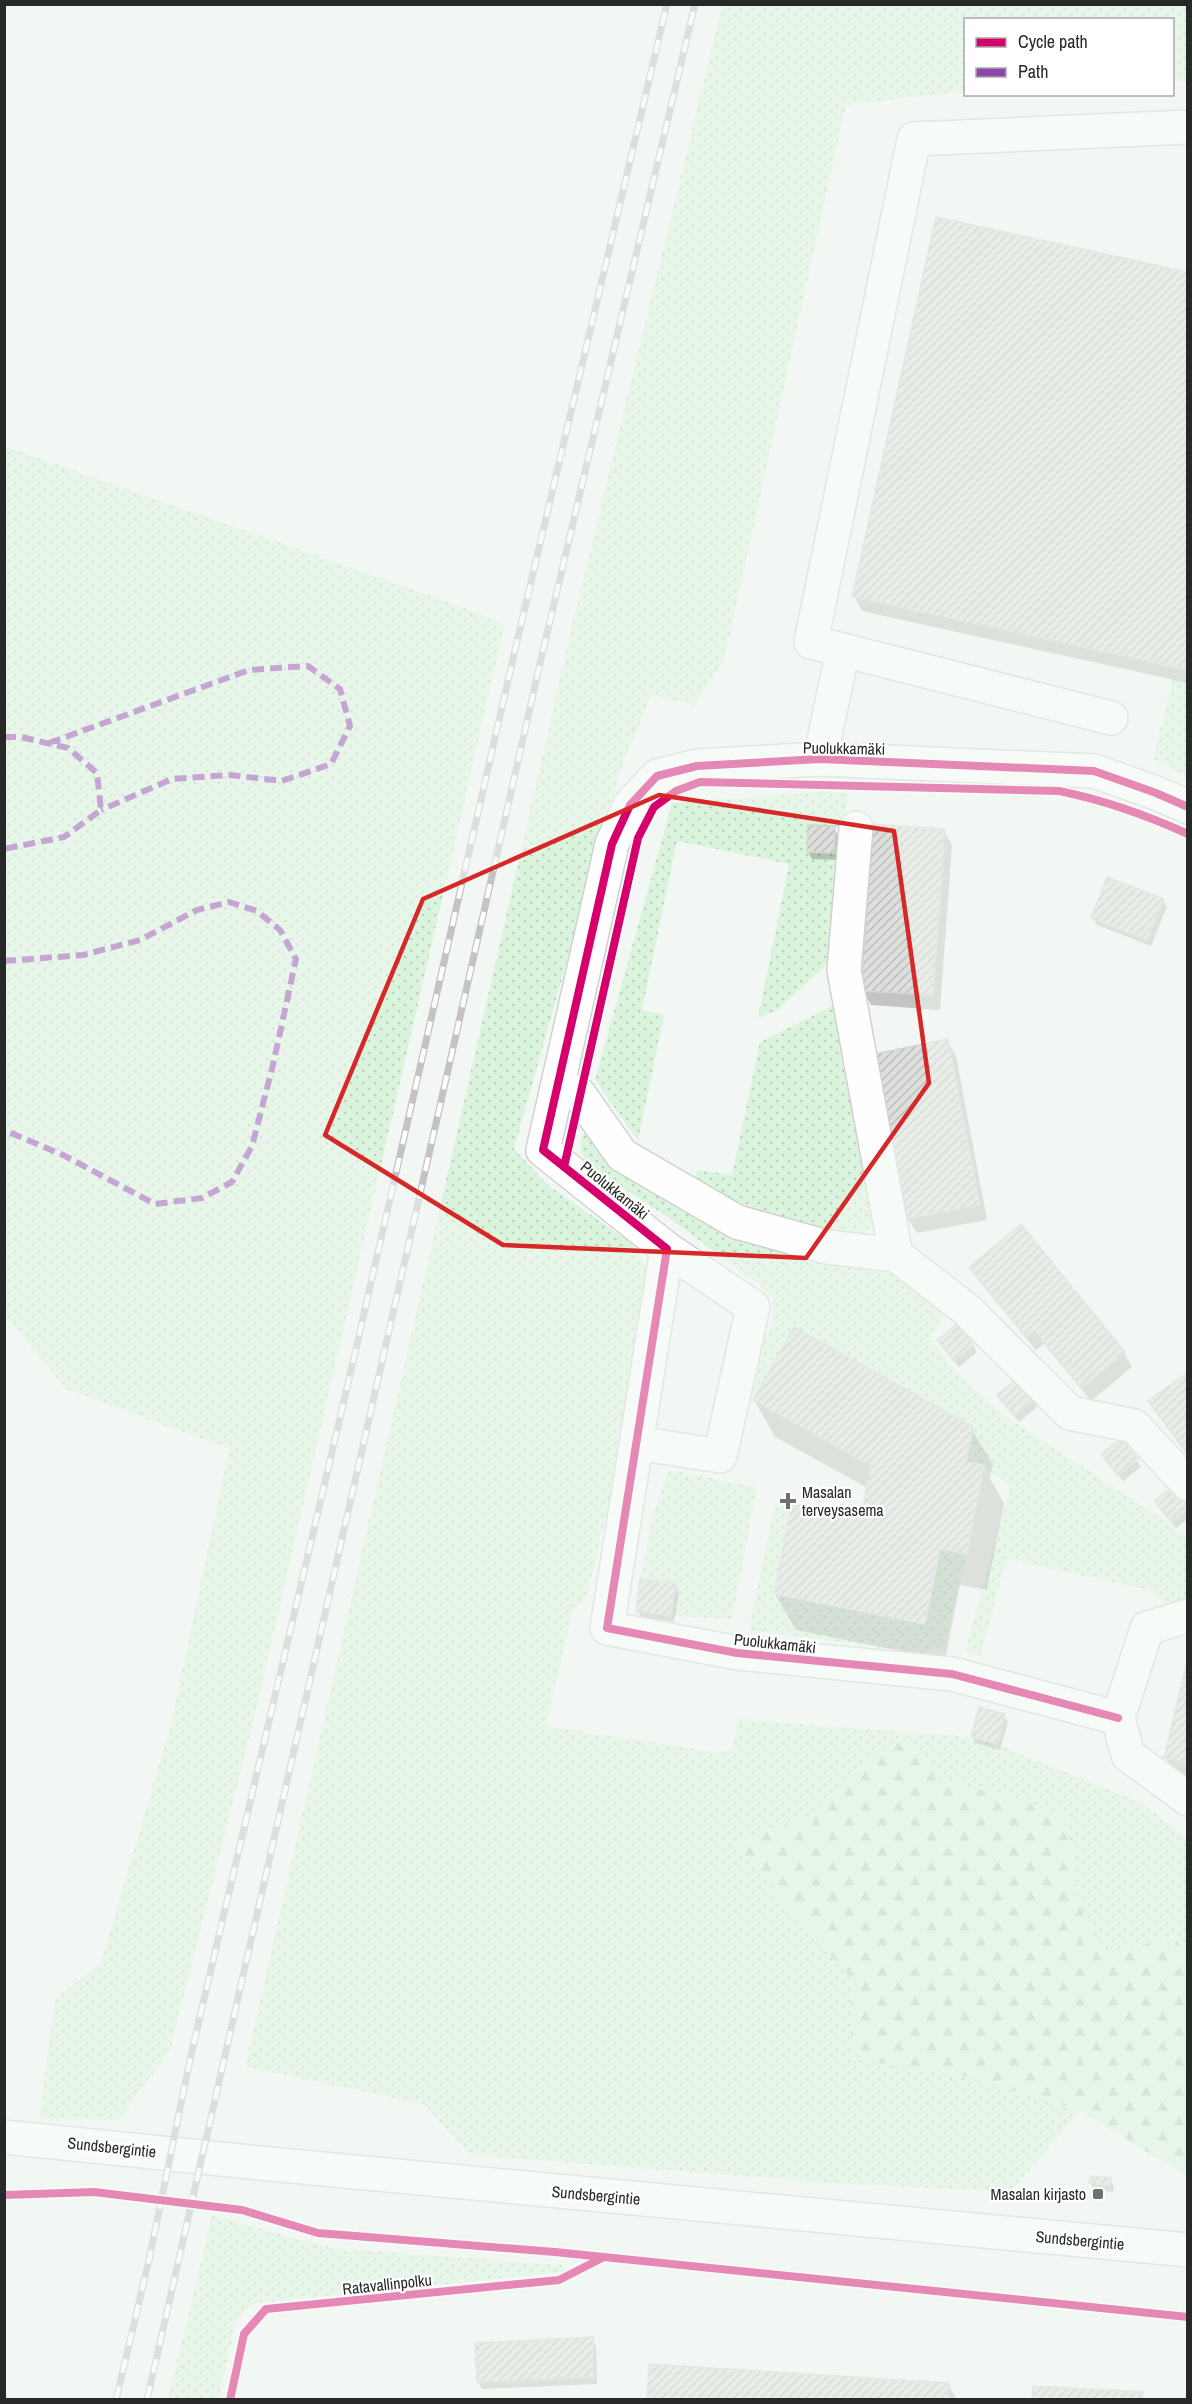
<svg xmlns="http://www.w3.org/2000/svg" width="1192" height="2404" viewBox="0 0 1192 2404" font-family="'Archivo Narrow',sans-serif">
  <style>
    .grass { fill: url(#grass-dots) }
    .forest { fill: url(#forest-firs) }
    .shadow { fill: #0003 }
    .building { fill: url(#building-hatch); stroke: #d3d6d3; stroke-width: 1.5 }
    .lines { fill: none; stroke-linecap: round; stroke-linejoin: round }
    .minor-casing { stroke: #cfd2cf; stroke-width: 36 }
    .major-casing { stroke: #cfd2cf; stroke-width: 36 }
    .minor { stroke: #fdfefd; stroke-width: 33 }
    .major { stroke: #fdfefd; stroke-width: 33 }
    .rail-casing { stroke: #c2c3c2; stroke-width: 7 }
    .rail { stroke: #fff; stroke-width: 4.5; stroke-dasharray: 14; stroke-linecap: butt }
    .quiet { stroke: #8e44ad; stroke-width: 6; stroke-dasharray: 12 6; stroke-linecap: butt }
    .cycleway-casing { stroke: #fff; stroke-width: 11 }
    .cycleway { stroke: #d6006c; stroke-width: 8 }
    .marked { fill: none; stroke: #d62828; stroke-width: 4.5; stroke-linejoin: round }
    .poi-dot { fill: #6e716e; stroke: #fff; stroke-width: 2 }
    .labels { text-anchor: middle; stroke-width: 4.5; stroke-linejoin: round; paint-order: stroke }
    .street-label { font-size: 16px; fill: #262926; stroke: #fff }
    .poi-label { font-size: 16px; fill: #262926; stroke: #fff; text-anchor: start }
  </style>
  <defs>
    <pattern id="grass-dots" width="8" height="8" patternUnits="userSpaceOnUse" patternTransform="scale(1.5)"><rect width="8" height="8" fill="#dbf4de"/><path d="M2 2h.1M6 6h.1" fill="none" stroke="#bcd1be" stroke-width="1.8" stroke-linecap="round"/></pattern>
    <pattern id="forest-firs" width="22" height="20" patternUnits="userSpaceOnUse" patternTransform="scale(1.5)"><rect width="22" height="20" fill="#dbf4de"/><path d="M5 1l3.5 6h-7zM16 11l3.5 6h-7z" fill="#bcd1be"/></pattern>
    <pattern id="building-hatch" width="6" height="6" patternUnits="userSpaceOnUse" patternTransform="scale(1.5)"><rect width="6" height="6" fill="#dcdfdc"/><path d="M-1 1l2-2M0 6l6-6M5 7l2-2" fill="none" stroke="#bdbfbd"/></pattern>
  </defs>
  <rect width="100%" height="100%" fill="#f3f7f3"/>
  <!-- grass -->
  <path class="grass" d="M722,5H1187V81H1173L1172,20H966L965,91L846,105L724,661L694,705L651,696L621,769L514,1149L549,1186L630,1242L647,1267L645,1304L618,1465L586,1600L573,1609L546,1726L714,1752L733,1750L738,1719L904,1732L952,1734L997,1744L1140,1802L1187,1838V1955L1175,1938L1102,1953L1078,1902L1067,1815L998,1794L938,1779L904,1733L817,1812L734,1844L852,1980L850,2058L973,2078L1081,2111L1010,2192L843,2184L470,2155L423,2104L245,2067L571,630Z
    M5,446L452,603L505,624L256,1711L170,2050L119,2120L39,2119L55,1999L101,1962L171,1724L229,1449L66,1389L5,1316Z
    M1173,677L1187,681V778L1153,759Z
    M824,791L848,793L845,827L808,825L807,852L834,853L841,858L831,961L776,1011L758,1018L789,864L677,841L642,1010L664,1015L638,1141L595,1080L672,803Z
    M834,1005L875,1203L872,1226L859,1237C808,1235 745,1208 700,1185L695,1176L698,1170L732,1175L760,1042Z
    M585,1131L852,1262L889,1273L919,1288L947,1311L930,1338L956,1371L1001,1413L1187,1535V1606L1170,1608L1149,1590L1007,1559L980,1657L965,1651L1010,1487L984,1465L966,1462L794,1327L753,1400V1378L762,1341L772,1324L773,1299L757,1283L665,1215L587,1165C580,1152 578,1144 585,1131Z
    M668,1470L757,1487L732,1619L671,1616L676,1584L640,1579L654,1512Z
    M775,1502L792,1503L774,1594L924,1624L940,1549L967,1554L944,1646L922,1653L749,1630Z
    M212,2215L332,2248L564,2265L565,2272L257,2303L246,2310L236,2323L218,2399H168Z"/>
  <!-- forest -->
  <path class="forest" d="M904,1732L938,1779L998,1794L1067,1815L1078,1902L1102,1953L1175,1938L1187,1955V2177L1081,2111L973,2078L850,2058L852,1980L734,1844L817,1812Z"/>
  <!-- shadow -->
  <path class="shadow" d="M1188,274V683L862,611L854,596Z
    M834,828L838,835L837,860L812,859L808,852Z
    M944,831L952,845L940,1010L871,1005L863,990Z
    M1163,900L1167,907L1151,946L1097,925L1093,918Z
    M947,1041L956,1056L987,1220L917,1233L908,1219Z
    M971,1267L1124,1353L1132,1367L1091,1401L1044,1344L1036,1350L980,1282Z
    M973,1345L977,1352L959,1367L943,1348Z
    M1188,1374V1456L1150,1402Z
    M754,1400L971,1428L993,1465L990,1478L1004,1503L987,1590L960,1585L945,1660L796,1630L775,1594L862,1519L868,1488L775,1437Z
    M1033,1400L1037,1407L1019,1422L1003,1402Z
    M1121,1440L1141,1467L1123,1481L1103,1455Z
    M1156,1502L1188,1503V1519L1176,1528Z
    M675,1586L679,1593L674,1622L641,1617L637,1610Z
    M1188,1664V1775L1174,1772L1166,1757Z
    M1004,1715L1008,1722L1000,1750L976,1743L972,1736Z
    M1110,2180L1114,2187L1113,2192L1094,2190L1090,2183Z
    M592,2339L596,2346L597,2384L482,2389L478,2382L477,2344Z
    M948,2384L957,2400H648Z"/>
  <!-- building -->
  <path class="building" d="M936,217L1188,272V670L852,597Z
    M873,824L945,829L933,995L861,991Z
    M808,825L835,826L834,853L807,852Z
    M1107,877L1164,899L1147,940L1091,918Z
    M948,1039L980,1205L907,1219L875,1054Z
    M1021,1224L1125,1352L1081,1388L1035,1330L1026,1337L969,1267Z
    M957,1324L974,1345L954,1361L937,1340Z
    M794,1327L973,1427L966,1462L984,1465L967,1554L940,1549L925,1624L774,1594L792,1503L861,1517L871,1466L753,1400Z
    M1188,1372V1455L1148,1401Z
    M1017,1378L1034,1399L1014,1416L997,1395Z
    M1121,1438L1138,1459L1118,1475L1101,1454Z
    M1175,1485L1188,1501V1510L1171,1522L1154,1501Z
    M640,1579L676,1584L671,1616L636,1611Z
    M1188,1657V1763L1164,1758Z
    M979,1707L1005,1714L997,1744L971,1737Z
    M1090,2176L1111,2178L1110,2185L1089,2183Z
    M593,2337L594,2377L477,2382L475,2343Z
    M649,2364L949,2383L948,2400H647Z
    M1033,2386L1143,2392L1142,2400H1032Z"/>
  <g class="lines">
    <!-- minor casing -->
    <g class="minor-casing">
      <path id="minor" d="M1111,718L811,642L914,139L1188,127
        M820,759L843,650
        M856,828L844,970L896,1255L966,1309L1070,1413L1134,1426L1188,1484
        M558,1085L579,1094L622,1155L737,1222L827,1247L896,1255
        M667,1249L607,1628L737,1653L952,1674L1118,1718
        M637,1443L720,1456L753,1307L667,1249L543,1150L612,844L630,805L657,776L697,766L820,759L1094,771L1156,793L1188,807
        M1118,1718L1147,1628L1188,1616
        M1118,1718L1128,1755L1188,1799"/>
    </g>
    <!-- major casing -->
    <g class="major-casing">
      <path id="major" d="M4,2137L259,2163L1188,2250"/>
    </g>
    <!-- minor -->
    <use href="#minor" class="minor"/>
    <!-- major -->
    <use href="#major" class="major"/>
    <!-- rail casing -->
    <g class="rail-casing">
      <path id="rail" d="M116,2400L149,2260L191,2055L350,1375L515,650L667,4
        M147,2400L542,655L695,4"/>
    </g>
    <!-- rail -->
    <use href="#rail" class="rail"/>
    <!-- quiet -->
    <path class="quiet" d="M4,737H21L68,748L97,773L101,810L64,837L4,849
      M49,743L249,670L308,666L340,689L350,726L331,764L282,781L230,775L172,779L101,810
      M4,961L83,955L140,940L197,910L229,902L257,911L280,930L296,959L273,1065L252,1146L232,1182L202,1198L155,1204L63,1155L4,1130"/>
    <!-- cycleway casing -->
    <g class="cycleway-casing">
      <path id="cycleway" d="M564,1167L638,838L654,807L676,791L700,782L1059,791C1104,800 1146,815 1188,834
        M1118,1718L952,1674L737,1653L607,1628L667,1249L543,1150L612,844L630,805L657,776L697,766L820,759L1094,771L1156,793L1188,807
        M4,2195L94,2192L242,2210L318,2233L555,2252L1188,2317
        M230,2400L244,2334L266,2309L559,2280L604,2257"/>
    </g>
    <!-- cycleway -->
    <use href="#cycleway" class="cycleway"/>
  </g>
  <!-- marked area -->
  <path d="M0 0H1192V2404H0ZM659,795L894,831L929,1083L806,1258L503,1245L325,1135L423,899Z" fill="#f3f7f3" fill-opacity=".55" fill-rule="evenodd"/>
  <path class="marked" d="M659,795L894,831L929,1083L806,1258L503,1245L325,1135L423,899Z"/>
  <!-- markers -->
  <g class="poi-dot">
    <path d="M785 1492h6v6h6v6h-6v6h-6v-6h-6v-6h6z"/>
    <rect x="1092" y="2188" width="12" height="12" rx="3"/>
  </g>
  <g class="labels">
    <!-- street labels -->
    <g class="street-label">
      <text transform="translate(844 748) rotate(1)" y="6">Puolukkamäki</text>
      <text transform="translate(615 1190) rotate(39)" y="6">Puolukkamäki</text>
      <text transform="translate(775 1643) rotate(6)" y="6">Puolukkamäki</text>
      <text transform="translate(112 2147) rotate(6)" y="6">Sundsbergintie</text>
      <text transform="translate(596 2195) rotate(5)" y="6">Sundsbergintie</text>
      <text transform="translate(1080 2240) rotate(5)" y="6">Sundsbergintie</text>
      <text transform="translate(387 2284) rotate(-6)" y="6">Ratavallinpolku</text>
    </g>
    <!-- poi labels -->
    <g class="poi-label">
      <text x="802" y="1498">Masalan<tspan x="802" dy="18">terveysasema</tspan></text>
      <text x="1086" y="2200" text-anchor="end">Masalan kirjasto</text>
    </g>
  </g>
  <!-- border -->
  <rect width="1192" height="2404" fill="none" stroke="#262926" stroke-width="12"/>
  <!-- legend -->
  <rect x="964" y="18" width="210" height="78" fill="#ffffff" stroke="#a8a9a8" stroke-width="1.5"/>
  <rect x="976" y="38" width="30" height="9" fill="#d6006c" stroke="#a8a9a8" stroke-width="1.5"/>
  <text x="1018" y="48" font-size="18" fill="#262926">Cycle path</text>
  <rect x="976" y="68" width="30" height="9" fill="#8e44ad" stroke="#a8a9a8" stroke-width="1.5"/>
  <text x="1018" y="78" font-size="18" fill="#262926">Path</text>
</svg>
